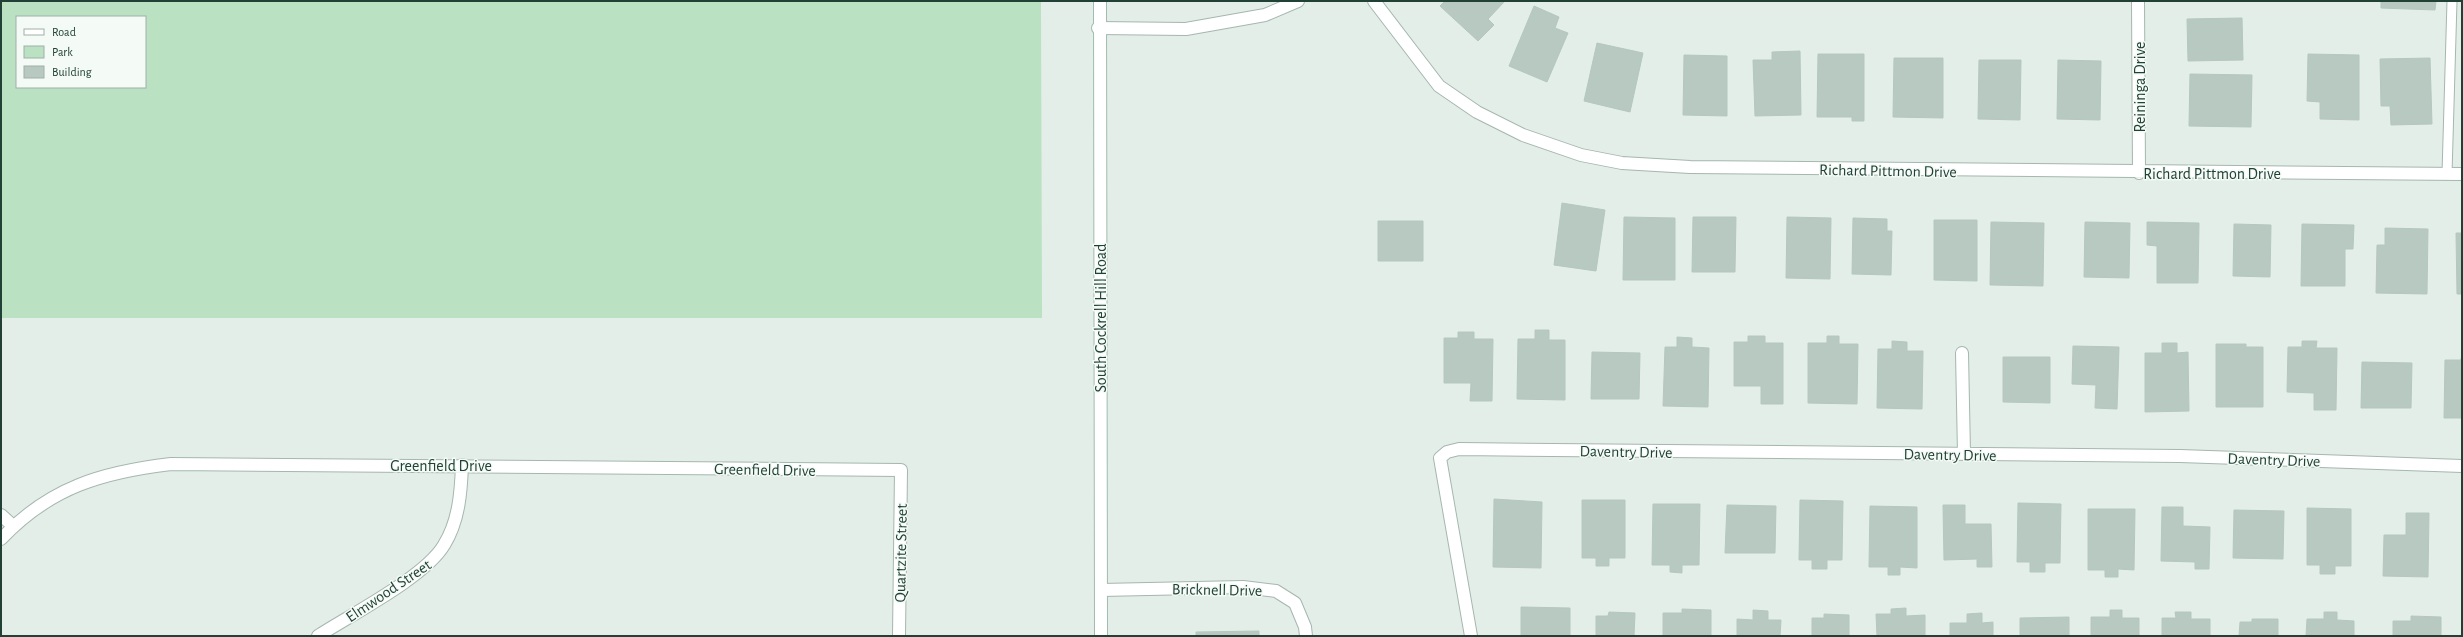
<svg xmlns="http://www.w3.org/2000/svg" width="2463" height="637" viewBox="0 0 2463 637" font-family="'Alegreya Sans',sans-serif">
  <style>
    .green { fill: #bae1c2; fill-rule: evenodd }
    .building { fill: #b8c9c1; stroke: #b4c8bf }
    .lines { fill: none; stroke-linecap: round; stroke-linejoin: round }
    .service-casing { stroke: #a5b7af; stroke-width: 11 }
    .minor-casing { stroke: #a5b7af; stroke-width: 14 }
    .secondary-casing { stroke: #a0bbaf; stroke-width: 14 }
    .service { stroke: #fff; stroke-width: 9 }
    .minor { stroke: #fff; stroke-width: 12 }
    .secondary { stroke: #fff; stroke-width: 12 }
    .labels { text-anchor: middle; stroke-width: 3; stroke-linejoin: round; paint-order: stroke }
    .street-label { font-size: 16px; fill: #214136; stroke: #f4faf6 }
  </style>
  <rect width="100%" height="100%" fill="#e3eee8"/>
  <!-- green -->
  <path class="green" d="M1,1H1041L1042,318H1ZM17,17H145V87H17Z"/>
  <!-- building -->
  <path class="building" d="M1445,1H1505L1488,19L1494,25L1478,41L1440,6Z
    M2381,1H2436L2435,10L2381,8Z
    M1534,6L1559,17L1555,28L1568,33L1547,82L1509,66Z
    M2242,18L2243,60L2188,61L2187,19Z
    M1597,43L1643,53L1630,112L1584,101Z
    M1800,51L1801,115L1755,116L1753,60H1772V52Z
    M1818,54H1864V121H1852V117H1817Z
    M2308,54L2359,55V120L2320,119V102L2307,101Z
    M1684,55L1727,56V116L1683,115Z
    M1894,58H1943V118L1893,117Z
    M2430,58L2432,124L2391,125L2390,106H2381L2380,59Z
    M1979,60H2021L2020,120L1978,119Z
    M2058,60L2101,61L2100,120L2057,119Z
    M2190,74L2252,75L2251,127L2189,126Z
    M1562,203L1605,210L1596,271L1554,265Z
    M1624,217L1675,218V280H1623Z
    M1693,217H1736L1735,272H1692Z
    M1787,217L1831,218L1830,279L1786,278Z
    M1853,218L1887,219V231H1892L1891,275L1852,274Z
    M1934,220H1977V281L1934,280Z
    M1378,221H1423V261H1378Z
    M1991,222L2044,223L2043,286L1990,285Z
    M2085,222L2130,223L2129,278L2084,277Z
    M2147,222L2199,223L2198,283H2157V246L2147,245Z
    M2234,224L2271,225L2270,277L2233,276Z
    M2302,224L2354,225L2353,249H2345V286H2301Z
    M2385,228L2428,229L2427,294L2376,293L2377,245H2385Z
    M2456,233H2462V294H2457Z
    M1535,330H1549V340H1565V400L1517,399L1518,339H1535Z
    M1458,332H1474V339H1493L1492,401H1470L1471,383H1444V338H1458Z
    M1748,336H1765V343H1783V404H1761V386H1734V342H1748Z
    M1827,336H1839V344H1858L1857,404L1808,403V343H1827Z
    M1677,337L1692,338V347L1709,348L1708,407L1663,406L1665,347H1677Z
    M1892,341L1907,342V351H1923L1922,409L1877,408L1878,349H1892Z
    M2302,341H2317L2316,348H2337L2336,410H2314V393L2287,392L2288,347H2302Z
    M2162,343H2177V353L2188,352L2189,411L2145,412V353H2162Z
    M2216,344H2246V347H2263V407H2216Z
    M2073,346L2119,347L2117,409L2095,408L2096,385L2072,384Z
    M1592,352L1640,353L1639,399H1591Z
    M2462,353V418H2444L2445,360H2461Z
    M2003,357H2050V403L2003,402Z
    M2362,362L2412,363L2411,408H2361Z
    M1494,499L1542,502L1541,568L1493,567Z
    M1582,500H1625V558H1609V566H1596V558H1582Z
    M1800,500L1843,501L1842,560H1827V569H1812V560H1799Z
    M2018,503L2061,504L2060,563H2045V572H2030V562H2017Z
    M1653,504H1700L1699,565H1682V573L1670,572V565H1652Z
    M1727,505L1776,506L1775,553H1725Z
    M1943,505H1965V524H1991L1992,567H1977V559L1944,560Z
    M1870,506L1917,507V568L1900,567V575H1888V567H1869Z
    M2162,507H2183V526L2210,527L2209,569H2195V562L2161,561Z
    M2307,508L2351,509V566H2335V574H2320V565H2307Z
    M2088,509H2135L2134,570L2118,569V577H2105V570H2088Z
    M2234,510L2284,511L2283,559L2233,558Z
    M2406,513H2429L2428,577L2383,576L2384,535H2406Z
    M1521,607L1570,608V636H1521Z
    M1906,608V616L1925,615V636H1877L1876,614H1891V609Z
    M1682,609L1711,610V636H1663V613H1682Z
    M1753,610L1768,611V620H1781L1780,636H1737V619L1753,620Z
    M2110,610H2122V618H2139V636H2091V617H2110Z
    M1609,612L1635,613L1634,636H1596V616H1608Z
    M2175,612H2191V619H2210V636H2162V618H2176Z
    M2324,612H2337V620L2354,621V636H2306L2307,619H2324Z
    M1982,613V623L1993,622V636H1950V623H1967V614Z
    M1824,614L1849,615V636H1812V618H1824Z
    M2411,616L2441,617V636H2393V621H2411Z
    M2069,617V636H2020V618Z
    M2252,619H2278V636H2239L2240,622H2252Z
    M1259,631V636H1196V632Z"/>
  <g class="lines">
    <!-- service casing -->
    <g class="service-casing">
      <path id="service" d="M2447,174L2452,1"/>
    </g>
    <!-- minor casing -->
    <g class="minor-casing">
      <path id="minor" d="M1374,1L1439,86L1477,112L1523,135L1581,155L1622,163L1690,167L2462,174
        M2138,1L2139,173
        M1098,28L1186,29L1265,15L1298,1
        M1962,353L1964,454
        M1,515L13,526
        M1,539C50,487 103,472 171,464L901,470L899,636
        M1101,590L1243,587L1276,591L1295,603L1305,627L1306,636
        M318,636C352,614 425,577 444,545C459,521 461,492 462,465
        M1471,636L1440,458L1447,452L1459,449L2180,456L2462,466"/>
    </g>
    <!-- secondary casing -->
    <g class="secondary-casing">
      <path id="secondary" d="M1100,1L1101,636"/>
    </g>
    <!-- service -->
    <use href="#service" class="service"/>
    <!-- minor -->
    <use href="#minor" class="minor"/>
    <!-- secondary -->
    <use href="#secondary" class="secondary"/>
  </g>
  <g class="labels">
    <!-- street labels -->
    <g class="street-label">
      <text transform="translate(2139 87) rotate(-90)" y="6">Reininga Drive</text>
      <text transform="translate(1888 170) rotate(1)" y="6">Richard Pittmon Drive</text>
      <text x="2212" y="179">Richard Pittmon Drive</text>
      <text transform="translate(1100 318) rotate(-90)" y="6">South Cockrell Hill Road</text>
      <text transform="translate(1626 451) rotate(1)" y="6">Daventry Drive</text>
      <text transform="translate(1950 454) rotate(1)" y="6">Daventry Drive</text>
      <text transform="translate(2274 459) rotate(2)" y="6">Daventry Drive</text>
      <text x="441" y="471">Greenfield Drive</text>
      <text transform="translate(765 469) rotate(1)" y="6">Greenfield Drive</text>
      <text transform="translate(900 553) rotate(-89)" y="6">Quartzite Street</text>
      <text transform="translate(1217 589) rotate(1)" y="6">Bricknell Drive</text>
      <text transform="translate(388 590) rotate(-34)" y="6">Elmwood Street</text>
    </g>
  </g>
  <!-- border -->
  <rect width="2463" height="637" fill="none" stroke="#214136" stroke-width="4"/>
  <!-- legend -->
  <rect x="16" y="16" width="130" height="72" fill="#f4faf6" stroke="#a0b0a9"/>
  <rect x="24" y="29" width="20" height="6" fill="#ffffff" stroke="#a0b0a9"/>
  <text x="52" y="36" font-size="12" fill="#214136">Road</text>
  <rect x="24" y="46" width="20" height="12" fill="#bae1c2" stroke="#a0b0a9"/>
  <text x="52" y="56" font-size="12" fill="#214136">Park</text>
  <rect x="24" y="66" width="20" height="12" fill="#b8c9c1" stroke="#a0b0a9"/>
  <text x="52" y="76" font-size="12" fill="#214136">Building</text>
</svg>
